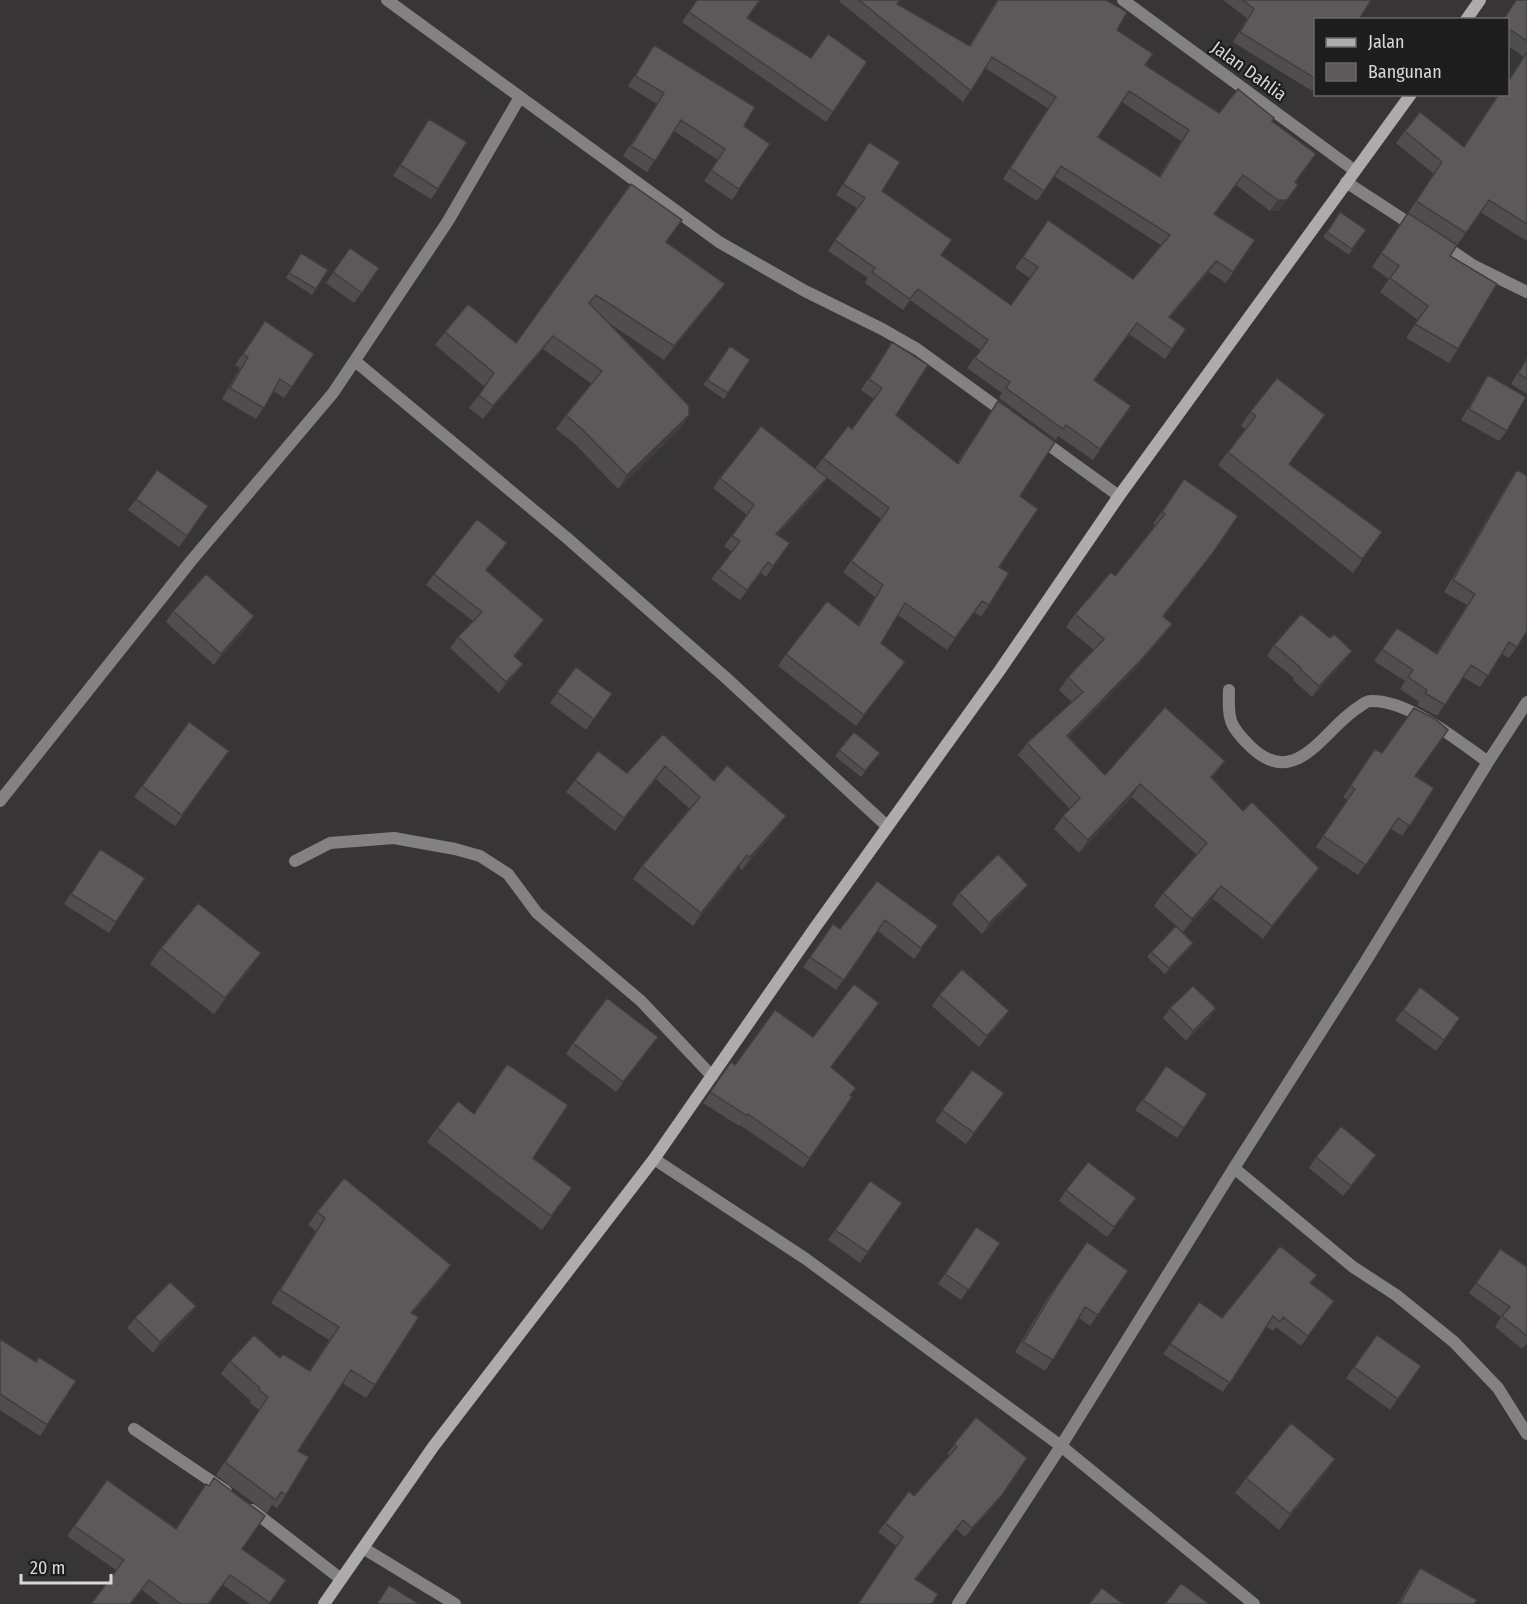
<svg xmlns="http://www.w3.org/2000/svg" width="1527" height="1604" viewBox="0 0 1527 1604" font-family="'Fira Sans Condensed',sans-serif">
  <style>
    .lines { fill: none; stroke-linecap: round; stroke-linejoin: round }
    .minor { stroke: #838182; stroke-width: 12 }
    .secondary { stroke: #aeabac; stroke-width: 12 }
    .wall { fill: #504d4e; fill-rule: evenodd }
    .shaded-wall { fill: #413e40 }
    .building { fill: #5d595b; stroke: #413e40; stroke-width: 1.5; fill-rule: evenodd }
    .labels { text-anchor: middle; stroke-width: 4.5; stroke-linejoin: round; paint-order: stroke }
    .street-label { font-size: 18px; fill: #d9d7d8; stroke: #1e1d1d }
  </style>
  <rect width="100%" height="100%" fill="#383536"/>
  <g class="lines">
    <!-- minor -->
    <path class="minor" d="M387,0L719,242L805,291L882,329L917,349L1008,415
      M1123,0L1354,170
      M1346,182L1415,227
      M1440,243L1474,266L1527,292
      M355,361L567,538L725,677L887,826
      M1039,438L1119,496
      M1229,690C1228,720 1229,726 1251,747C1297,791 1324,728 1359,707C1363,704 1366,701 1371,701C1409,700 1458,741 1488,762
      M0,801L191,561L333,393L448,221L520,97
      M295,861L330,843L394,838L455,849L480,856L508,874L537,913L641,1001L712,1076
      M654,1159L806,1259L1061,1446L1254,1604
      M1234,1168L1353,1267L1396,1295L1454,1342L1498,1388L1527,1434
      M134,1429L226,1491
      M252,1510L341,1579
      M363,1548L455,1604
      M958,1604L1061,1446L1234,1168L1364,964L1488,762L1527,702"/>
    <!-- secondary -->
    <path class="secondary" d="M1466,20L1480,0
      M324,1604L433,1447L654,1159L814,929L1000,670L1119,496L1411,94"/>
  </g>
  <!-- wall -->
  <path class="wall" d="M697,0L747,18L811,58L867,62L826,122L682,22Z
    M840,0H900L897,4L969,46L997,0H1106L1117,30L1145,65L1219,113L1272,121L1295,182L1279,211H1270L1236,185L1215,214L1255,240L1226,283L1209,272L1170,317L1186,329L1165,359L1129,334L1095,380L1131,406L1093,460L1058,436L1056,440L999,398L1002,393L967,368L980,350L910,300L903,310L865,283L868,278L828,251L857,208L836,195L869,142L882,191L941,255L1011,305L1030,278L1015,268L1048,220L1133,279L1161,245L1054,176L1037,201L1003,179L1048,108L985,68L963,102L839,1ZM1122,102L1181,141L1159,176L1098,137Z
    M1223,0H1371L1316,20V86L1312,91L1233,42L1247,18Z
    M1527,0V241L1480,212L1450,256L1458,349L1449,363L1406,338L1418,320L1380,292L1389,279L1372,267L1434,174L1396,143L1405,131L1464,146L1524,57L1508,46V20Z
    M654,45L744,126L770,144L732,200L704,181L718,160L674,131L647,172L623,156L657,104L628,86Z
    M429,119L438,189L431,199L393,176Z
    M1340,212L1366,230L1349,255L1323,237Z
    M666,243L725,284L715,297L664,360L609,323L689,415L680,429L618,489L575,444L556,429L566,415L592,384L543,349L483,419L469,408L485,387L435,345L445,332L516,343Z
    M350,248L379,268L354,303L326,283Z
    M301,253L328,270L312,295L286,278Z
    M265,321L314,354L284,398L274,391L256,419L222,399L240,368L235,365Z
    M892,342L896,415L957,463L998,401L1020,496L999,567L989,605L981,617L974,612L947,650L898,615L881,643L905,662L856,726L778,666L786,654L858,625L875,597L843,572L881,519L825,476L820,489L777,535L790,543L766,577L761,573L740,600L711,579L732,552L724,546L747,515L713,488L720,478L815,469L823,458L852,429L874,399L861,390Z
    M730,346L750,360L724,399L703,385Z
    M1527,357V394L1511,384Z
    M1488,375L1507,431L1499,441L1461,420L1481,386Z
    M1250,412L1325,415L1289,465L1382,532L1353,573L1218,465L1245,429L1241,426Z
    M157,470L208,506L179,547L128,510Z
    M1517,470V647L1509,658L1502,654L1480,687L1463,677L1437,716L1417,705L1419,702L1400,689L1405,681L1374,661L1397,628L1436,653L1467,605L1444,592L1509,482Z
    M1184,479L1203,566L1163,617L1172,624L1163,636L1132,672L1069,737L1105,775L1225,761L1212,778L1243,811L1319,868L1310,880L1263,939L1213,899L1183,932L1154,906L1163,893L1197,855L1132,797L1079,853L1054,829L1063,816L1070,809L1018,755L1027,743L1072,702L1059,690L1068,677L1094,650L1066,627L1075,614L1115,576L1155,526L1153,524Z
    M507,543L486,571L537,630L515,657L523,664L515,675L499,693L450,648L458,637L473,621L426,585L434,574Z
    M173,611L247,627L214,665L166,622Z
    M1274,645L1345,661L1312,697L1293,680L1294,678L1267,656Z
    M576,667L612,694L586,730L550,703Z
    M189,722L229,751L175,826L134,797Z
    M663,734L714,781L786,816L777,829L742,870L739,867L693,926L633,879L642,866L690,809L656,779L615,831L566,792L575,780L627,773Z
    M1375,749L1434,788L1402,836L1390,828L1358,875L1316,847L1347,800L1343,797Z
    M839,750L880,753L861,777L835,756Z
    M93,860L116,922L109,933L64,904Z
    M877,881L938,926L914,959L878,931L836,990L803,967L833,924L840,929Z
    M1028,885L1020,895L982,934L952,904L959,893Z
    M1193,943L1190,948L1165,974L1147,957L1151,952Z
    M161,948L250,969L214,1014L150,964Z
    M939,995L1002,1021L979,1047L932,1006Z
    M1170,1008H1216L1209,1019L1186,1041L1163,1018Z
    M1403,1010L1453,1029L1436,1051L1395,1020Z
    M872,1014L831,1067L851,1096L852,1097L803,1168L740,1125L739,1126L703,1103L731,1062L735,1065L813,1037Z
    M658,1037L616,1092L566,1054L573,1043Z
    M1166,1066L1207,1094L1177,1138L1135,1110Z
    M972,1070L1004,1093L966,1144L935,1121Z
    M437,1128L533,1158L572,1188L542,1230L427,1142Z
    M1316,1157L1369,1166L1343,1196L1309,1168Z
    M870,1181L902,1203L860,1263L828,1240Z
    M1066,1190L1129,1209L1107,1237L1059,1201Z
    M317,1212L451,1265L442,1278L412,1314L375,1385L366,1398L342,1383L298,1451L286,1495L277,1508L272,1505L267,1513L216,1475L259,1410L250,1403L251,1401L221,1374L230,1361L280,1358L309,1371L329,1340L271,1303L316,1231L308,1225Z
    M976,1227L1000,1243L961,1300L938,1284Z
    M1087,1242L1128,1271L1090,1326L1079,1318L1045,1371L1015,1352L1048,1297Z
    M1500,1249L1527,1267V1343L1522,1349L1495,1327L1501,1317L1469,1293Z
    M1317,1275L1311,1283L1334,1301L1301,1346L1276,1327L1273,1331L1266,1326L1223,1392L1163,1354L1199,1302L1222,1318Z
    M196,1306L188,1317L153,1353L127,1328L135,1318Z
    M1377,1335L1421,1366L1390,1410L1346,1378Z
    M0,1339L36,1362L76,1381L40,1436L0,1410Z
    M976,1417L995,1504L965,1537L956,1529L916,1579L858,1604L896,1546L878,1532L885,1523L914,1496L950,1456L947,1454Z
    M1335,1459L1324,1475L1279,1530L1235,1493L1246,1478Z
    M107,1480L176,1528L242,1549L286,1580L269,1604H250L223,1585L209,1604H160L116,1570L67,1536Z
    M1420,1568L1474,1604H1398L1412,1579Z"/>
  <!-- shaded-wall -->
  <path class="shaded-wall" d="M1298,185L1279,211H1270L1278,200Z
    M1216,261L1209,272L1162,327L1169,317Z
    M725,284L715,297L664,360L674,346Z
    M553,336L543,349L483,419L493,406Z
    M689,415L680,429L618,489L627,475Z
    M827,478L820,489L768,544L776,534Z
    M1212,554L1203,566L1154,629L1163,616Z
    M254,616L247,627L214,665L221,654Z
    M544,620L537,630L507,667L514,656Z
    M1172,624L1163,636L1132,672L1059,748L1067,736Z
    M1352,651L1345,661L1312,697L1319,686Z
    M905,662L897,673L856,726L864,715Z
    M523,664L515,675L499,693L506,682Z
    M1225,761L1217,773L1202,790L1211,777Z
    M665,766L656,779L615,831L624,818Z
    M1140,784L1132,797L1079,853L1088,840Z
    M786,816L777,829L742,870L750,857Z
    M747,855L739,867L693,926L701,913Z
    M1319,868L1310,880L1263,939L1272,926Z
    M1028,885L1020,895L982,934L989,923Z
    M1221,886L1213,899L1183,932L1192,919Z
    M1193,943L1190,948L1165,974L1169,968Z
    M261,953L250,969L214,1014L225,998Z
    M1216,1008L1209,1019L1186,1041L1193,1031Z
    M1009,1011L1002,1021L979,1047L987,1036Z
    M1376,1155L1369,1166L1343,1196L1351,1186Z
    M451,1265L442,1278L402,1326L411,1313Z
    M196,1306L188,1317L153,1353L160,1342Z
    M1335,1459L1324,1475L1279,1530L1290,1514Z
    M1002,1495L995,1504L965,1537L972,1528Z
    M963,1520L956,1529L909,1589L915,1579Z"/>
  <!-- building -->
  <path class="building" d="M697,0H760L747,18L811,58L828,34L867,62L833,112L689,12Z
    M859,0H900L897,4L970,46L998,0H1106L1127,12L1117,30L1153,54L1145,65L1219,113L1238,89L1274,118L1272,121L1316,154L1295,182L1298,185L1287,200H1278L1243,175L1214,214L1255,240L1233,272L1216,261L1169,317L1186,329L1172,349L1137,323L1094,380L1131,406L1100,449L1066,425L1063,429L1006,388L1010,382L975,358L988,340L918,289L910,299L872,272L875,268L835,240L865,198L843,184L869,142L900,162L882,191L952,240L941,255L1011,305L1038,267L1023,257L1048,220L1133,279L1170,235L1061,166L1044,191L1010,168L1056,97L992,57L971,91ZM1129,91L1189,130L1160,177L1098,137Z
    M1243,0H1371L1359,20H1316V79L1240,32L1254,9Z
    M1516,0H1527V41L1508,28V20H1503Z
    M654,45L755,107L744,126L770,144L739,189L711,170L725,149L681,120L655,161L631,146L664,93L635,76Z
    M1527,52V224L1489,200L1466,233L1416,201L1442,162L1405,131L1420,112L1464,147L1499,94H1508V82Z
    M429,119L467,142L438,189L400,165Z
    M631,184L682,220L666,242L725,284L674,346L596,295L589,303L689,406V415L627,475L584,431L566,415L602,371L553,336L493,406L479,395L494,373L445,332L468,304L516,343Z
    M1340,212L1366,230L1352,249L1327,232Z
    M1408,213L1457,245L1450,256L1497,284L1458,349L1415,324L1428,306L1390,278L1399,266L1381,253Z
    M350,248L379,268L362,293L333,272Z
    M301,253L328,270L316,289L289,273Z
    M265,321L314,354L292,387L280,379L264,408L230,388L248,357L243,354Z
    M892,342L928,365L896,415L958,464L998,401L1055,442L1020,496L1038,509L999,567L1009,573L989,605L982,601L955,638L905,603L881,643L905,662L864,715L786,654L827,601L859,626L883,585L851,561L889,508L823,458L848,426L852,429L882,388L869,379Z
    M730,346L750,360L728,393L707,380Z
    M1527,359V379L1518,373Z
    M1488,375L1526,397L1507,431L1469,409Z
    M1277,378L1325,415L1289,464L1382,532L1362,559L1228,452L1256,416L1250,412Z
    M761,426L827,478L776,534L790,543L773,566L768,562L747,590L719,569L740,541L732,536L754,505L720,478Z
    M157,470L208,506L187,536L136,499Z
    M1517,470L1527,476V631L1517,647L1509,642L1488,676L1471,665L1445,705L1425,693L1427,690L1408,677L1413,670L1382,649L1397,628L1437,654L1475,594L1453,580Z
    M1184,479L1238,516L1212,554L1163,616L1172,624L1141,660L1067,736L1105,775L1165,707L1225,761L1211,777L1243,811L1252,802L1319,868L1272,926L1221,886L1192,919L1163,893L1207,843L1140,784L1088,840L1063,816L1080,798L1027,743L1083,692L1068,677L1104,639L1075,614L1111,572L1115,576L1165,514L1162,512Z
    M477,519L507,543L486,570L544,620L514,656L523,664L506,682L458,637L482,612L434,574Z
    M206,574L254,616L221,654L173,611Z
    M1301,614L1330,638L1334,634L1352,651L1319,686L1300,669L1301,668L1274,645Z
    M576,667L612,694L594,719L557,692Z
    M1414,708L1435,719L1448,730L1415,776L1434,788L1410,826L1398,818L1366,865L1323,836L1355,789L1350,786L1375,749L1382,753Z
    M189,722L229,751L182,815L142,786Z
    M854,732L880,753L865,771L839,750Z
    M663,734L714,781L727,765L786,816L750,857L747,855L701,913L642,866L700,797L665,766L624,818L575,780L598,751L627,773Z
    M100,849L145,878L116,922L71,894Z
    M998,854L1028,885L989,923L959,893Z
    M877,881L938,926L921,948L885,920L844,980L810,957L833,924L840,929Z
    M198,903L261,953L225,998L161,948Z
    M1176,926L1193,943L1169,968L1151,952Z
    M962,969L1009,1011L987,1036L939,995Z
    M854,984L879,1003L831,1067L856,1088L850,1095L852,1097L810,1158L748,1114L747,1116L710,1092L731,1062L735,1065L775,1010L813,1037Z
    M1193,986L1216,1008L1193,1031L1170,1008Z
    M1420,987L1460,1018L1444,1040L1403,1010Z
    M607,998L658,1037L623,1082L573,1043Z
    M507,1064L568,1105L533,1158L572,1188L551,1216L437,1128L458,1101L474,1114Z
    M1166,1066L1207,1094L1184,1128L1143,1100Z
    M972,1070L1004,1093L974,1133L942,1110Z
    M1341,1126L1376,1155L1351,1186L1316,1157Z
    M1088,1162L1136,1198L1114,1227L1066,1190Z
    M344,1178L451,1265L411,1313L419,1317L375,1385L351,1370L298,1451L309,1457L286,1495L281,1492L276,1500L225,1462L268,1397L259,1390L260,1388L230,1361L254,1335L280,1358L283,1354L310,1371L339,1327L280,1290L325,1218L317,1212Z
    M870,1181L902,1203L868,1252L835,1230Z
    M976,1227L1000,1243L969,1290L945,1274Z
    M1087,1242L1128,1271L1098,1315L1085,1307L1053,1360L1023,1342L1056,1287Z
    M1280,1246L1317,1275L1310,1283L1334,1301L1308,1336L1283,1317L1280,1322L1273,1316L1230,1383L1170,1344L1199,1302L1222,1318Z
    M1500,1249L1527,1267V1336L1502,1316L1510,1307L1476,1283Z
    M170,1282L196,1306L160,1342L135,1318Z
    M1377,1335L1421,1366L1398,1399L1354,1367Z
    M0,1339L36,1362L39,1357L76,1381L47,1425L0,1394Z
    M976,1417L1027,1458L1002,1495L972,1528L963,1520L915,1579L938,1594L932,1604H858L903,1537L885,1523L909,1491L914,1496L957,1447L954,1444Z
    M1291,1423L1335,1459L1290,1514L1246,1478Z
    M214,1478L265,1516L242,1549L286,1580L270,1603L230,1575L208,1604H181L149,1580L130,1604H91L124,1560L74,1526L107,1480L176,1529L206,1484L209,1486Z
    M1420,1568L1477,1600L1474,1604H1400Z
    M1181,1583L1209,1604H1165Z
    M389,1585L419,1604H377Z
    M1102,1588L1123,1604H1089Z"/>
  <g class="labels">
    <!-- street labels -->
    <g class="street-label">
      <text transform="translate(1249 71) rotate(36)" y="6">Jalan Dahlia</text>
    </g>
  </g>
  <!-- legend -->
  <rect x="1314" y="18" width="195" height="78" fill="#1e1d1d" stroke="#696768" stroke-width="1.5"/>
  <rect x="1326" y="38" width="30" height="9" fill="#aeabac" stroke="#696768" stroke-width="1.5"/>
  <text x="1368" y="48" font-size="18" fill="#d9d7d8">Jalan</text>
  <rect x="1326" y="63" width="30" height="18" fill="#5d595b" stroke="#696768" stroke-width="1.5"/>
  <text x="1368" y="78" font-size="18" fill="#d9d7d8">Bangunan</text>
  <!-- scale -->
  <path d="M21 1574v9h90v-9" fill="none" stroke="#d9d7d8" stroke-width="3"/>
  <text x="30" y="1574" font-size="18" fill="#d9d7d8" stroke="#1e1d1d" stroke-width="4.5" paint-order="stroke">20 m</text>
</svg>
